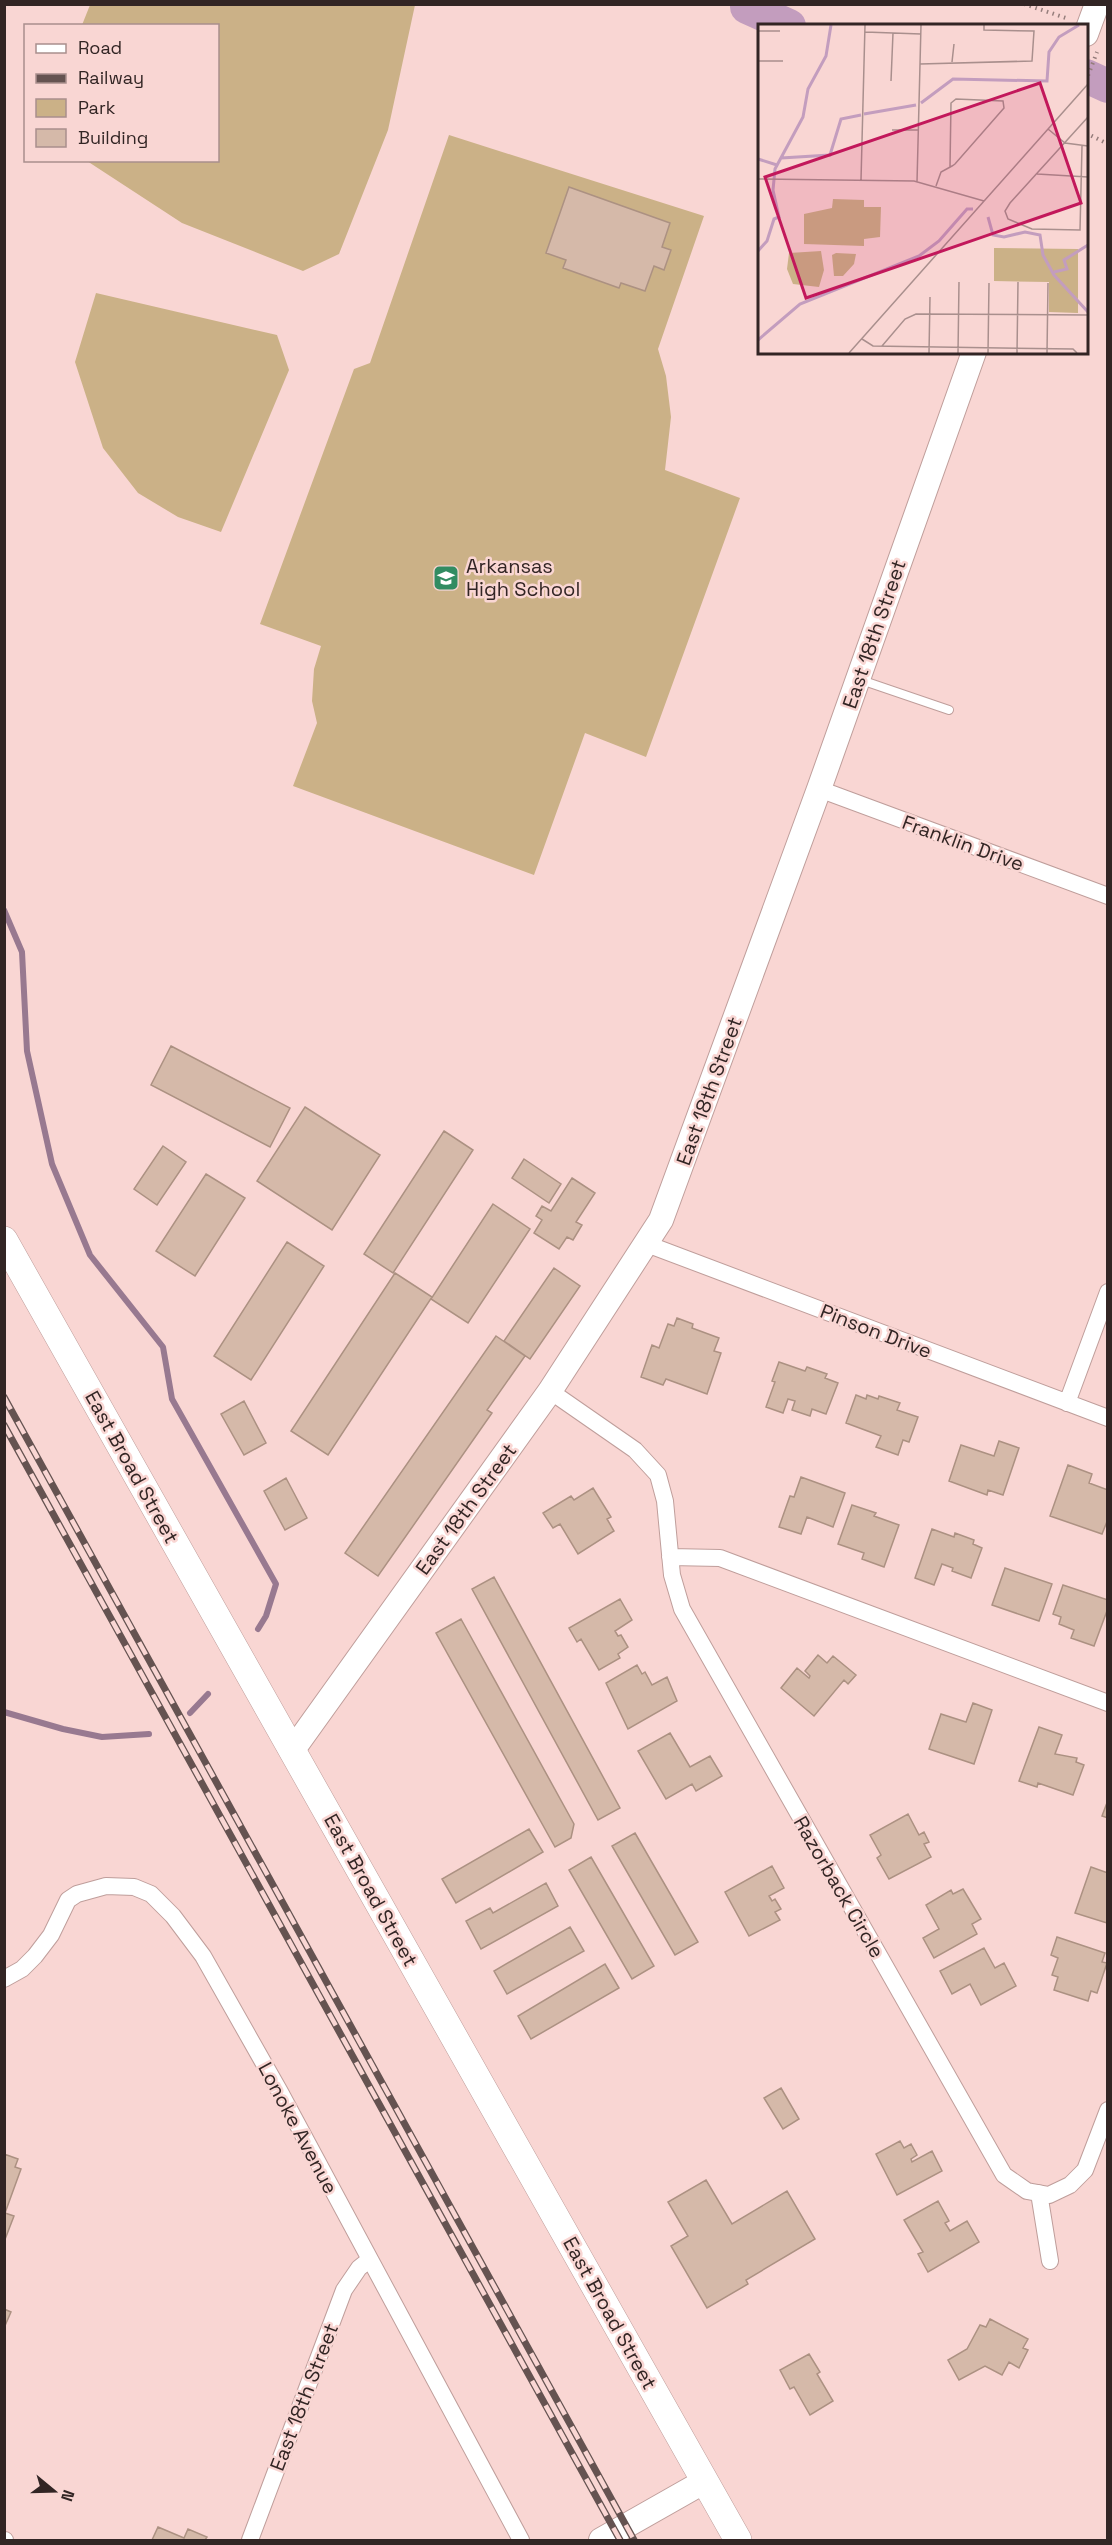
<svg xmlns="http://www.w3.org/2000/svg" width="1112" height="2545" viewBox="0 0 1112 2545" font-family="'Space Grotesk',sans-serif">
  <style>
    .green { fill: #cbb187 }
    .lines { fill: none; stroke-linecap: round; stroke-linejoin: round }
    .stream { stroke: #987990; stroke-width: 6 }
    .river { stroke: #c39dbe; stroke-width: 34 }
    .building { fill: #d5b9a9; stroke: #ac9182; stroke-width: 1.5 }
    .lane-casing { stroke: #bf9e9b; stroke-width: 10 }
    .street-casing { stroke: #bf9e9b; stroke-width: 18 }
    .secondary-casing { stroke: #bf9e9b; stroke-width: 26 }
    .primary-casing { stroke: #bf9e9b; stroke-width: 28 }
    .path { stroke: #957d7b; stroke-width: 4; stroke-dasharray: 1.5 4.5; stroke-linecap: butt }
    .lane { stroke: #fff; stroke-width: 8 }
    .street { stroke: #fff; stroke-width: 16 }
    .secondary { stroke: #fff; stroke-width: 24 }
    .primary { stroke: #fff; stroke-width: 27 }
    .rail-casing { stroke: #655351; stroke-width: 7 }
    .rail { stroke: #f9d6d3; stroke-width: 4.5; stroke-dasharray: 14; stroke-linecap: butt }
    .labels { text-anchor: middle; stroke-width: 5; stroke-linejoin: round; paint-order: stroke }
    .poi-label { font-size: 20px; fill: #322524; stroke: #f9d6d3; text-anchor: start }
    .street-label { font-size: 20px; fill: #322524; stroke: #f9d6d3 }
    .inset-river { fill: none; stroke: #c39dbe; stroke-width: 3 }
    .inset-road { fill: none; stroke: #a98f8d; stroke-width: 1.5 }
    .view { fill: #c2185b; fill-opacity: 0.15; stroke: #c2185b; stroke-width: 3 }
    .inset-edge { fill: none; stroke: #322524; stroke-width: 3 }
  </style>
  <rect width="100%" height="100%" fill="#f9d6d3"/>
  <!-- green -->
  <path class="green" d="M90,5H415L388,130L339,254L303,271L182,223L87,161L218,160V26L82,25Z
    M449,135L704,216L658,349L666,376L671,417L665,470L740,498L646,757L585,733L534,875L293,786L317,723L312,701L314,669L321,646L260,624L354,369L370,363Z
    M96,293L277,335L289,370L221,532L178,517L138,493L103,448L75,362Z"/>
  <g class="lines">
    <!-- stream -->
    <path class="stream" d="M4,910L22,952L27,1051L52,1164L90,1255L163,1347L172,1399L276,1584L266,1616L258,1629
      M4,1712L63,1729L102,1737L149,1734
      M190,1713L208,1694"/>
    <!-- river -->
    <path class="river" d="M747,4V7L789,26
      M1086,76L1108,86"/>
  </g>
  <!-- building -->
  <path class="building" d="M569,187L670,223L662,247L671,250L664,270L654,266L645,291L621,283L619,288L563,268L566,260L546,253Z
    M171,1046L290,1108L270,1147L151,1085Z
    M305,1107L380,1155L332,1230L257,1181Z
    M444,1131L473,1150L393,1273L364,1254Z
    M163,1146L186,1162L157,1205L134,1189Z
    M524,1159L561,1184L549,1203L512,1178Z
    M206,1174L245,1198L195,1276L156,1251Z
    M572,1178L595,1193L576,1222L582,1225L573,1240L567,1237L559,1249L534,1233L542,1220L536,1216L542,1206L551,1211Z
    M493,1204L530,1229L468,1323L431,1299Z
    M287,1242L324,1266L251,1380L214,1356Z
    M554,1268L580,1286L530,1359L504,1341Z
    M395,1273L432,1297L328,1455L291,1431Z
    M677,1318L693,1324L692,1328L719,1338L714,1351L721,1353L707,1394L666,1379L663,1385L641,1377L652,1345L659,1348L668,1324L674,1326Z
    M496,1336L525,1356L487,1410L492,1413L378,1576L345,1553Z
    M779,1362L805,1371L807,1367L827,1374L825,1378L838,1383L826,1414L812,1409L810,1416L792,1410L795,1401L788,1399L783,1413L766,1407L775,1382L772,1381Z
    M856,1395L866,1399L867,1395L878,1399L879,1396L900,1403L897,1410L918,1417L909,1442L903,1440L898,1455L876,1447L881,1436L846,1423Z
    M244,1401L266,1443L244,1455L221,1414Z
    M999,1441L1019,1448L1003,1495L988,1490L987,1495L949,1481L961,1445L994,1456Z
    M1068,1465L1092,1474L1089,1483L1108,1490V1519L1102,1534L1050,1516Z
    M801,1477L845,1493L833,1527L807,1517L801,1534L779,1527L790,1496L794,1497Z
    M286,1478L307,1518L285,1530L264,1491Z
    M593,1488L611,1517L607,1519L614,1531L578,1554L560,1524L553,1528L543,1513L571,1496L574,1500Z
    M852,1505L876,1513L874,1516L899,1525L884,1567L862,1559L864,1553L838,1544Z
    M932,1529L954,1537L955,1533L974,1540L973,1544L982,1548L971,1578L952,1571L953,1568L942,1564L934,1585L915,1578Z
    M1005,1568L1052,1584L1039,1621L992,1605Z
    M494,1577L620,1808L598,1820L472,1589Z
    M1063,1585L1108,1600V1608L1094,1646L1071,1638L1074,1630L1059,1624L1061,1617L1053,1614Z
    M620,1599L632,1620L615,1631L618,1636L621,1635L628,1647L618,1654L620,1658L599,1670L581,1639L577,1642L569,1628Z
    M461,1619L574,1824L571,1838L555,1847L436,1633Z
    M818,1655L827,1663L833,1656L856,1675L848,1684L844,1680L814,1716L781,1688L797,1668L809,1678L810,1676L805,1671Z
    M637,1665L642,1674L645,1672L652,1685L667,1677L677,1701L628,1729L606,1683Z
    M973,1703L992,1710L974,1764L929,1749L941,1714L966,1722Z
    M1039,1727L1062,1735L1055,1754L1077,1758L1076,1762L1084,1765L1073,1795L1038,1783L1037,1787L1019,1781Z
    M670,1733L690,1767L710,1756L722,1776L696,1791L692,1784L666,1799L638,1751Z
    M1108,1800V1818L1102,1816Z
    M908,1814L919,1835L924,1832L929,1842L924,1844L931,1857L889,1879L877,1858L881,1855L870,1835Z
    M529,1829L543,1852L456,1903L442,1879Z
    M635,1833L698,1942L675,1955L612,1846Z
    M591,1857L654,1966L632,1979L569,1870Z
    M772,1866L784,1888L769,1896L772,1901L775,1899L781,1909L775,1912L780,1920L749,1936L725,1892Z
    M1091,1867L1108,1873L1107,1923L1075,1913Z
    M546,1883L558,1906L481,1949L466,1921L490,1908L493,1913Z
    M963,1889L981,1919L972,1924L977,1934L934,1958L923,1938L939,1929L926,1905L951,1890L953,1894Z
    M570,1927L584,1951L507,1994L494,1971Z
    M1057,1937L1105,1953L1102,1962L1107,1963L1097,1993L1091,1991L1088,2001L1054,1990L1058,1977L1052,1975L1058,1958L1051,1955Z
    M984,1948L995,1968L1004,1963L1016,1986L981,2005L970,1984L952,1994L940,1971Z
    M605,1964L619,1988L531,2039L518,2016Z
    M781,2088L799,2119L783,2129L764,2098Z
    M900,2141L904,2148L911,2144L917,2155L911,2159L912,2162L932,2151L942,2171L897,2195L876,2154Z
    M4,2154L18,2159L15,2167L21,2169L5,2213L14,2216L4,2242Z
    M706,2180L732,2224L787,2191L815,2239L746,2280L748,2284L707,2308L671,2246L688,2236L668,2202Z
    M938,2201L949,2221L945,2223L950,2231L967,2221L979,2242L928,2272L918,2254L923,2252L904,2220Z
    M4,2309L11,2312L4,2328Z
    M990,2319L1028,2339L1023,2348L1028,2350L1019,2368L1009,2362L1002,2375L985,2366L959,2380L948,2360L967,2349L980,2325L986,2327Z
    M809,2354L820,2372L817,2374L833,2401L810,2415L794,2387L790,2389L780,2370Z
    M158,2527L184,2538L188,2529L207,2537L205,2540H152Z"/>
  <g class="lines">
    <!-- lane casing -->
    <g class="lane-casing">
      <path id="lane" d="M861,680L949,710"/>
    </g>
    <!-- street casing -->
    <g class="street-casing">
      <path id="street" d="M819,789L1108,896
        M644,1243L1108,1418
        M550,1391L635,1450L658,1475L665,1501L672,1575L682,1609L1004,2175L1027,2191L1049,2195L1070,2185L1085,2170L1108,2110
        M1067,1403L1108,1292
        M670,1557L720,1558L1108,1703
        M4,1979L22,1969L35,1956L51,1935L68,1900L77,1894L106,1886L134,1887L151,1894L173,1916L203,1956L280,2092L521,2540
        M1039,2193L1050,2261
        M4,2540H5
        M250,2540L344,2290L359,2268L369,2260"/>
    </g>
    <!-- secondary casing -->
    <g class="secondary-casing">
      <path id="secondary" d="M1086,34L1097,4
        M292,1751L550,1391L661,1220L819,789L974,352
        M601,2540L705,2481"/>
    </g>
    <!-- primary casing -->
    <g class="primary-casing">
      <path id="primary" d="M4,1240L738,2540"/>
    </g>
    <!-- path -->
    <path class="path" d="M1024,4L1069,19
      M1086,81L1097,52
      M1086,133L1108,144"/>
    <!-- lane -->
    <use href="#lane" class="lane"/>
    <!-- street -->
    <use href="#street" class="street"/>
    <!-- secondary -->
    <use href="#secondary" class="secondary"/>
    <!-- primary -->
    <use href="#primary" class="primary"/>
    <!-- rail casing -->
    <g class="rail-casing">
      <path id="rail" d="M4,1397L634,2540
        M4,1425L620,2540"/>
    </g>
    <!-- rail -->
    <use href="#rail" class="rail"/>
  </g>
  <!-- icons -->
  <defs>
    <g id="school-square" transform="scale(1.35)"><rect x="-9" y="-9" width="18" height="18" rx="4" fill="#328c62" stroke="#f9d6d3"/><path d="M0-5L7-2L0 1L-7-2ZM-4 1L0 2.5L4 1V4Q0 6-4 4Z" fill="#fff"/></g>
  </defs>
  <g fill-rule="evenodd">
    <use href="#school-square" x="446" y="578"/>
  </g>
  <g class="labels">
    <!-- poi labels -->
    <g class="poi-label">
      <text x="466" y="573">Arkansas<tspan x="466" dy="23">High School</tspan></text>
    </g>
    <!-- street labels -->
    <g class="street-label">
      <text transform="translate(874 634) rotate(-71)" y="7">East 18th Street</text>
      <text transform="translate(963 843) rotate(20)" y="7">Franklin Drive</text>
      <text transform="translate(709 1091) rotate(-70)" y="7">East 18th Street</text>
      <text transform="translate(876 1331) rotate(21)" y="7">Pinson Drive</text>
      <text transform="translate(132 1467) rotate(61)" y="7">East Broad Street</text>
      <text transform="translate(466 1509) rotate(-54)" y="7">East 18th Street</text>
      <text transform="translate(839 1887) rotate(60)" y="7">Razorback Circle</text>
      <text transform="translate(371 1890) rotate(61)" y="7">East Broad Street</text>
      <text transform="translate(298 2128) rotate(62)" y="7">Lonoke Avenue</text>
      <text transform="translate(610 2313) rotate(61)" y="7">East Broad Street</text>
      <text transform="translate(304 2397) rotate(-69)" y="7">East 18th Street</text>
    </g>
  </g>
  <!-- overview -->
  <g transform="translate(758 24)">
    <rect width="330" height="330" fill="#f9d6d3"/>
    <path d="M75,175L106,176V183H123L122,213L106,215V222L46,220V190L74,184ZM236,224L320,225V289L291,288V258L236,257ZM63,227L66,246L61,263L35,260L29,245L31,229ZM78,229L98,230L96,240L85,252H76L74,231Z" fill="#cbb187"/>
    <path class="inset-river" d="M163,79L195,55L289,57L291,28L301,13L321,1M106,90L158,81M23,134L72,131L83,95L103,91M0,135L19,141M230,193L235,211L246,213L267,208L282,211L285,231L296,251L330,288M0,227L9,217L16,195L21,193L15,166L17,145L45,93L50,65L68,32L73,1M296,248L309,245L306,236L330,221M0,316L42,280L161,232L181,217L209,185H215"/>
    <path class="inset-road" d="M0,7H22M107,8L163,10M0,37H25M194,38L196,20M162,40L274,37L276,7L226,6V1M133,57L135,9M290,105L307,119L330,122M134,106H160M324,122L322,206L274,205L250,195L247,187L252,179L330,93M279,150L330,153M0,155L156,157L226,177M103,156L107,1M159,158L163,1M178,162L183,148L194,142L197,140L246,84L245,77L198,75L193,79L192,143M104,315L115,322L315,325L319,329M124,322L147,295L158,290L330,291M91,329L330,60M171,329L172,273M200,329L201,258M230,329L231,259M259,329L260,258M289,329L290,259"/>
    <path class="view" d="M282,59L323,179L48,274L7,153Z"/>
    <rect width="330" height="330" class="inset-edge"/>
  </g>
  <!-- border -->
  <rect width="1112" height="2545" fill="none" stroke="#322524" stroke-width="12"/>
  <!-- legend -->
  <rect x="24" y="24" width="195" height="138" fill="#f9d6d3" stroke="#a98f8d" stroke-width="1.5"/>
  <rect x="36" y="44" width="30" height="9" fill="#ffffff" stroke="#a98f8d" stroke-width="1.5"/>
  <text x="78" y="54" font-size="18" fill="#322524">Road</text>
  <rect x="36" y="74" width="30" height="9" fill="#655351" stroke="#a98f8d" stroke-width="1.5"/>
  <text x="78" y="84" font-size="18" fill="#322524">Railway</text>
  <rect x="36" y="99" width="30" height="18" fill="#cbb187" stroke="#a98f8d" stroke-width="1.5"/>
  <text x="78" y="114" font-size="18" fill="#322524">Park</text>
  <rect x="36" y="129" width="30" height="18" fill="#d5b9a9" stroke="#a98f8d" stroke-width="1.5"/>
  <text x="78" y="144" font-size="18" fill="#322524">Building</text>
  <!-- north arrow -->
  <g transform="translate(54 2491) rotate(109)" stroke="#f9d6d3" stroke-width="4.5" paint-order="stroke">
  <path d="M0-4.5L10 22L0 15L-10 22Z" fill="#322524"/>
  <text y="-9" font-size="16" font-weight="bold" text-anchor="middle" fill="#322524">N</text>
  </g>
</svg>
